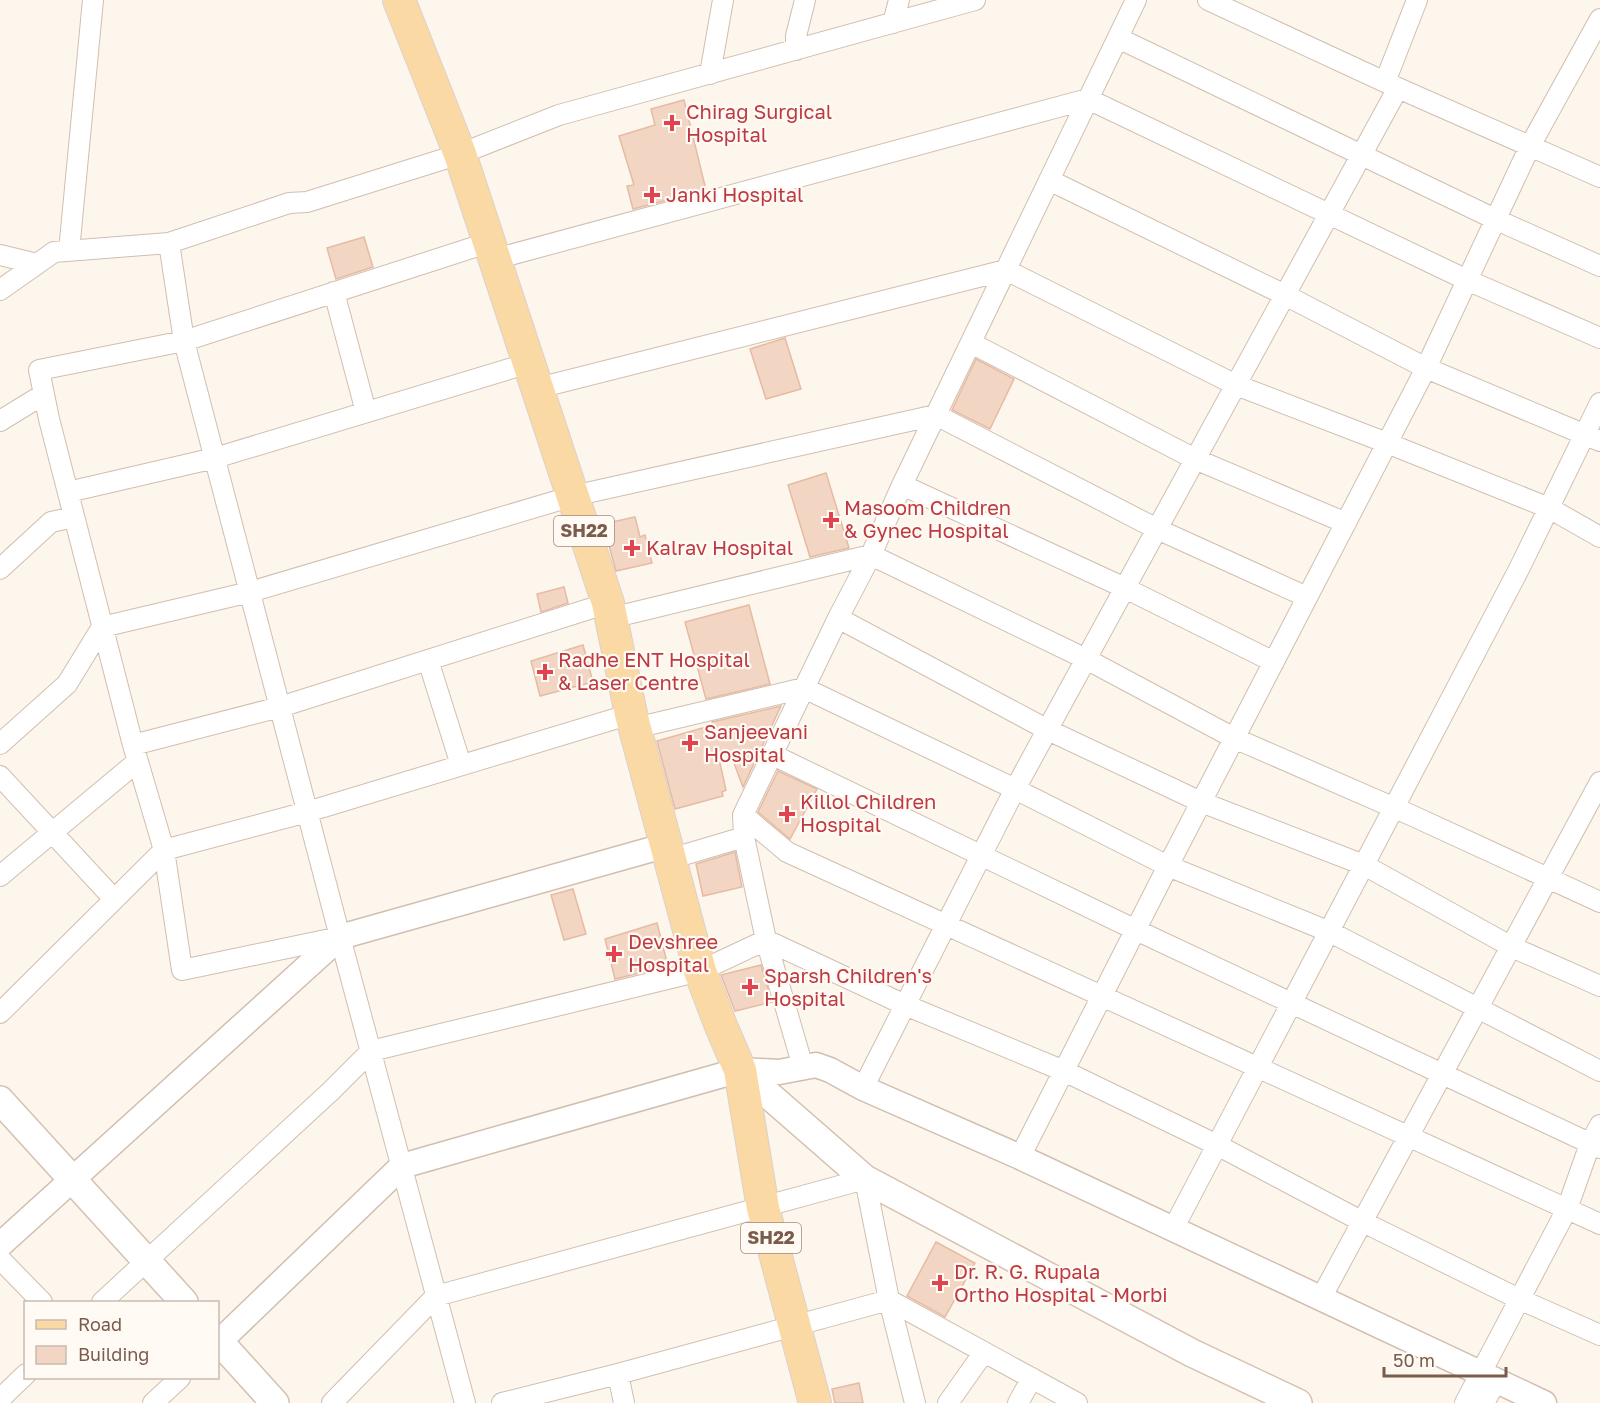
<svg xmlns="http://www.w3.org/2000/svg" width="1600" height="1403" viewBox="0 0 1600 1403" font-family="'Golos Text',sans-serif">
  <style>
    .building { fill: #f3d5c3; stroke: #e6bba3; stroke-width: 1.5 }
    .lines { fill: none; stroke-linecap: round; stroke-linejoin: round }
    .minor-casing { stroke: #d1beb0; stroke-width: 22 }
    .tertiary-casing { stroke: #d1beb0; stroke-width: 27 }
    .secondary-casing { stroke: #d6c0b0; stroke-width: 30 }
    .primary-casing { stroke: #dad1cd; stroke-width: 34 }
    .minor { stroke: #fff; stroke-width: 20 }
    .tertiary { stroke: #fff; stroke-width: 24 }
    .secondary { stroke: #fff; stroke-width: 27 }
    .primary { stroke: #fbd9a5; stroke-width: 32 }
    .health-dot { fill: #e0444e; stroke: #fffaf3; stroke-width: 2 }
    .labels { text-anchor: middle; stroke-width: 4.5; stroke-linejoin: round; paint-order: stroke }
    .shield { fill: #fffaf3; stroke: #a28b7f; stroke-width: 1.5 }
    .shield-label { font-size: 18px; font-weight: bold; fill: #7a5c4d }
    .health-label { font-size: 20px; fill: #be3a42; stroke: #fffaf3; text-anchor: start }
  </style>
  <rect width="100%" height="100%" fill="#fdf6ec"/>
  <!-- building -->
  <path class="building" d="M684,100L706,190L633,209L627,186L634,185L619,136L655,125L651,109Z
    M364,237L373,267L336,279L327,248Z
    M785,338L801,389L766,399L750,349Z
    M976,359L1014,379L990,429L952,410Z
    M826,473L849,548L810,557L788,485Z
    M635,517L640,537L645,535L652,563L616,571L603,524Z
    M564,587L568,603L541,612L537,594Z
    M749,605L770,684L706,699L685,622Z
    M583,645L593,682L540,696L531,661Z
    M781,706L743,787L729,750L718,754L726,790L722,792L723,796L675,809L657,741L713,725L712,722Z
    M778,771L817,789L790,839L758,812Z
    M735,852L742,887L703,896L696,864Z
    M573,889L586,934L564,940L551,895Z
    M657,923L668,966L615,979L605,939Z
    M761,965L772,1002L735,1011L721,975Z
    M936,1242L975,1263L945,1317L907,1296Z
    M859,1383L863,1403H835L832,1389Z"/>
  <g class="lines">
    <!-- minor casing -->
    <g class="minor-casing">
      <path id="minor" d="M1208,0L1398,88L1600,177
        M893,23L899,0
        M1118,38L1497,220L1600,266
        M796,50V36L805,0
        M710,74L723,0
        M1385,82L1417,0
        M1049,180L1285,295L1426,368L1600,441
        M169,243L289,203L307,202L460,154L559,115L975,0
        M69,251L93,0
        M0,255L37,264
        M495,259L1088,99L1467,280L1600,338
        M0,290L54,252L169,243L184,341L340,937L465,1403
        M334,292L366,412
        M971,343L1195,459L1346,523
        M538,388L1006,270L1236,385L1387,443L1549,508L1600,537
        M0,421L44,394
        M902,485L1125,588L1274,662
        M68,492L215,458L529,363
        M0,569L51,522L74,517
        M611,618L871,555L1086,659L1234,738L1413,816L1600,902
        M838,618L1048,730L1201,802L1364,865L1512,947L1600,986
        M428,660L461,765
        M635,728L804,688L1015,789L1168,866L1330,932L1600,1071
        M0,744L67,684L102,627L250,592L573,496L936,415L1157,529L1307,597
        M133,745L49,419L39,370L184,341L490,242
        M773,755L1136,930L1600,1148
        M0,776L114,899
        M743,815L787,852L1600,1224
        M670,859L744,837
        M0,876L138,761
        M340,937L182,970L164,850L133,745L280,707L608,603
        M0,1013L164,850L307,812L631,714
        M803,1067L766,940L744,837L743,815L838,618L871,555L902,485L1136,0
        M863,1088L1015,789L1398,88
        M1020,1157L1168,866L1426,368L1530,146L1600,19
        M1173,1229L1519,569L1600,403
        M0,1259L42,1302
        M1321,1298L1600,782
        M102,1302L331,1091L371,1051L700,971L766,940L905,1005L1064,1071L1217,1145L1363,1222L1521,1300L1600,1335
        M618,1374L624,1403
        M0,1399L26,1374
        M153,1403L180,1378
        M332,1403L436,1296L865,1179L889,1300L1077,1403
        M502,1403L618,1374L889,1300L915,1403
        M948,1403L984,1352
        M1018,1403L1032,1378
        M1465,1403L1567,1209L1590,1144L1600,1125
        M1484,1403L1496,1381"/>
    </g>
    <!-- tertiary casing -->
    <g class="tertiary-casing">
      <path id="tertiary" d="M0,1245L340,937L667,845
        M219,1342L402,1166L740,1070L779,1072L816,1065L830,1070L863,1088L1020,1157L1544,1403"/>
    </g>
    <!-- secondary casing -->
    <g class="secondary-casing">
      <path id="secondary" d="M740,1070L865,1179L1192,1353L1298,1403
        M0,1100L184,1302
        M218,1340L275,1403"/>
    </g>
    <!-- primary casing -->
    <g class="primary-casing">
      <path id="primary" d="M399,0L460,154L608,603L631,714L700,971L721,1026L740,1070L763,1208L815,1403"/>
    </g>
    <!-- minor -->
    <use href="#minor" class="minor"/>
    <!-- tertiary -->
    <use href="#tertiary" class="tertiary"/>
    <!-- secondary -->
    <use href="#secondary" class="secondary"/>
    <!-- primary -->
    <use href="#primary" class="primary"/>
  </g>
  <!-- markers -->
  <g class="health-dot">
    <path d="M669 114h6v6h6v6h-6v6h-6v-6h-6v-6h6z"/>
    <path d="M649 186h6v6h6v6h-6v6h-6v-6h-6v-6h6z"/>
    <path d="M828 511h6v6h6v6h-6v6h-6v-6h-6v-6h6z"/>
    <path d="M629 539h6v6h6v6h-6v6h-6v-6h-6v-6h6z"/>
    <path d="M542 663h6v6h6v6h-6v6h-6v-6h-6v-6h6z"/>
    <path d="M687 734h6v6h6v6h-6v6h-6v-6h-6v-6h6z"/>
    <path d="M784 805h6v6h6v6h-6v6h-6v-6h-6v-6h6z"/>
    <path d="M611 945h6v6h6v6h-6v6h-6v-6h-6v-6h6z"/>
    <path d="M747 978h6v6h6v6h-6v6h-6v-6h-6v-6h6z"/>
    <path d="M937 1274h6v6h6v6h-6v6h-6v-6h-6v-6h6z"/>
  </g>
  <g class="labels">
    <!-- shield labels -->
    <g class="shield">
      <rect x="554" y="516" width="60" height="30" rx="4.5"/>
      <rect x="741" y="1223" width="60" height="30" rx="4.5"/>
    </g>
    <g class="shield-label">
      <text x="584" y="537">SH22</text>
      <text x="771" y="1244">SH22</text>
    </g>
    <!-- health labels -->
    <g class="health-label">
      <text x="686" y="119">Chirag Surgical<tspan x="686" dy="23">Hospital</tspan></text>
      <text x="666" y="202">Janki Hospital</text>
      <text x="844" y="515">Masoom Children<tspan x="844" dy="23">&amp; Gynec Hospital</tspan></text>
      <text x="646" y="555">Kalrav Hospital</text>
      <text x="558" y="667">Radhe ENT Hospital<tspan x="558" dy="23">&amp; Laser Centre</tspan></text>
      <text x="704" y="739">Sanjeevani<tspan x="704" dy="23">Hospital</tspan></text>
      <text x="800" y="809">Killol Children<tspan x="800" dy="23">Hospital</tspan></text>
      <text x="628" y="949">Devshree<tspan x="628" dy="23">Hospital</tspan></text>
      <text x="764" y="983">Sparsh Children's<tspan x="764" dy="23">Hospital</tspan></text>
      <text x="954" y="1279">Dr. R. G. Rupala<tspan x="954" dy="23">Ortho Hospital - Morbi</tspan></text>
    </g>
  </g>
  <!-- legend -->
  <rect x="24" y="1301" width="195" height="78" fill="#fffaf3" stroke="#cabbb1" stroke-width="1.5"/>
  <rect x="36" y="1320" width="30" height="9" fill="#fbd9a5" stroke="#cabbb1" stroke-width="1.5"/>
  <text x="78" y="1331" font-size="18" fill="#7a5c4d">Road</text>
  <rect x="36" y="1346" width="30" height="18" fill="#f3d5c3" stroke="#cabbb1" stroke-width="1.5"/>
  <text x="78" y="1361" font-size="18" fill="#7a5c4d">Building</text>
  <!-- scale -->
  <path d="M1384 1367v9h122v-9" fill="none" stroke="#7a5c4d" stroke-width="3"/>
  <text x="1393" y="1367" font-size="18" fill="#7a5c4d" stroke="#fffaf3" stroke-width="4.5" paint-order="stroke">50 m</text>
</svg>
